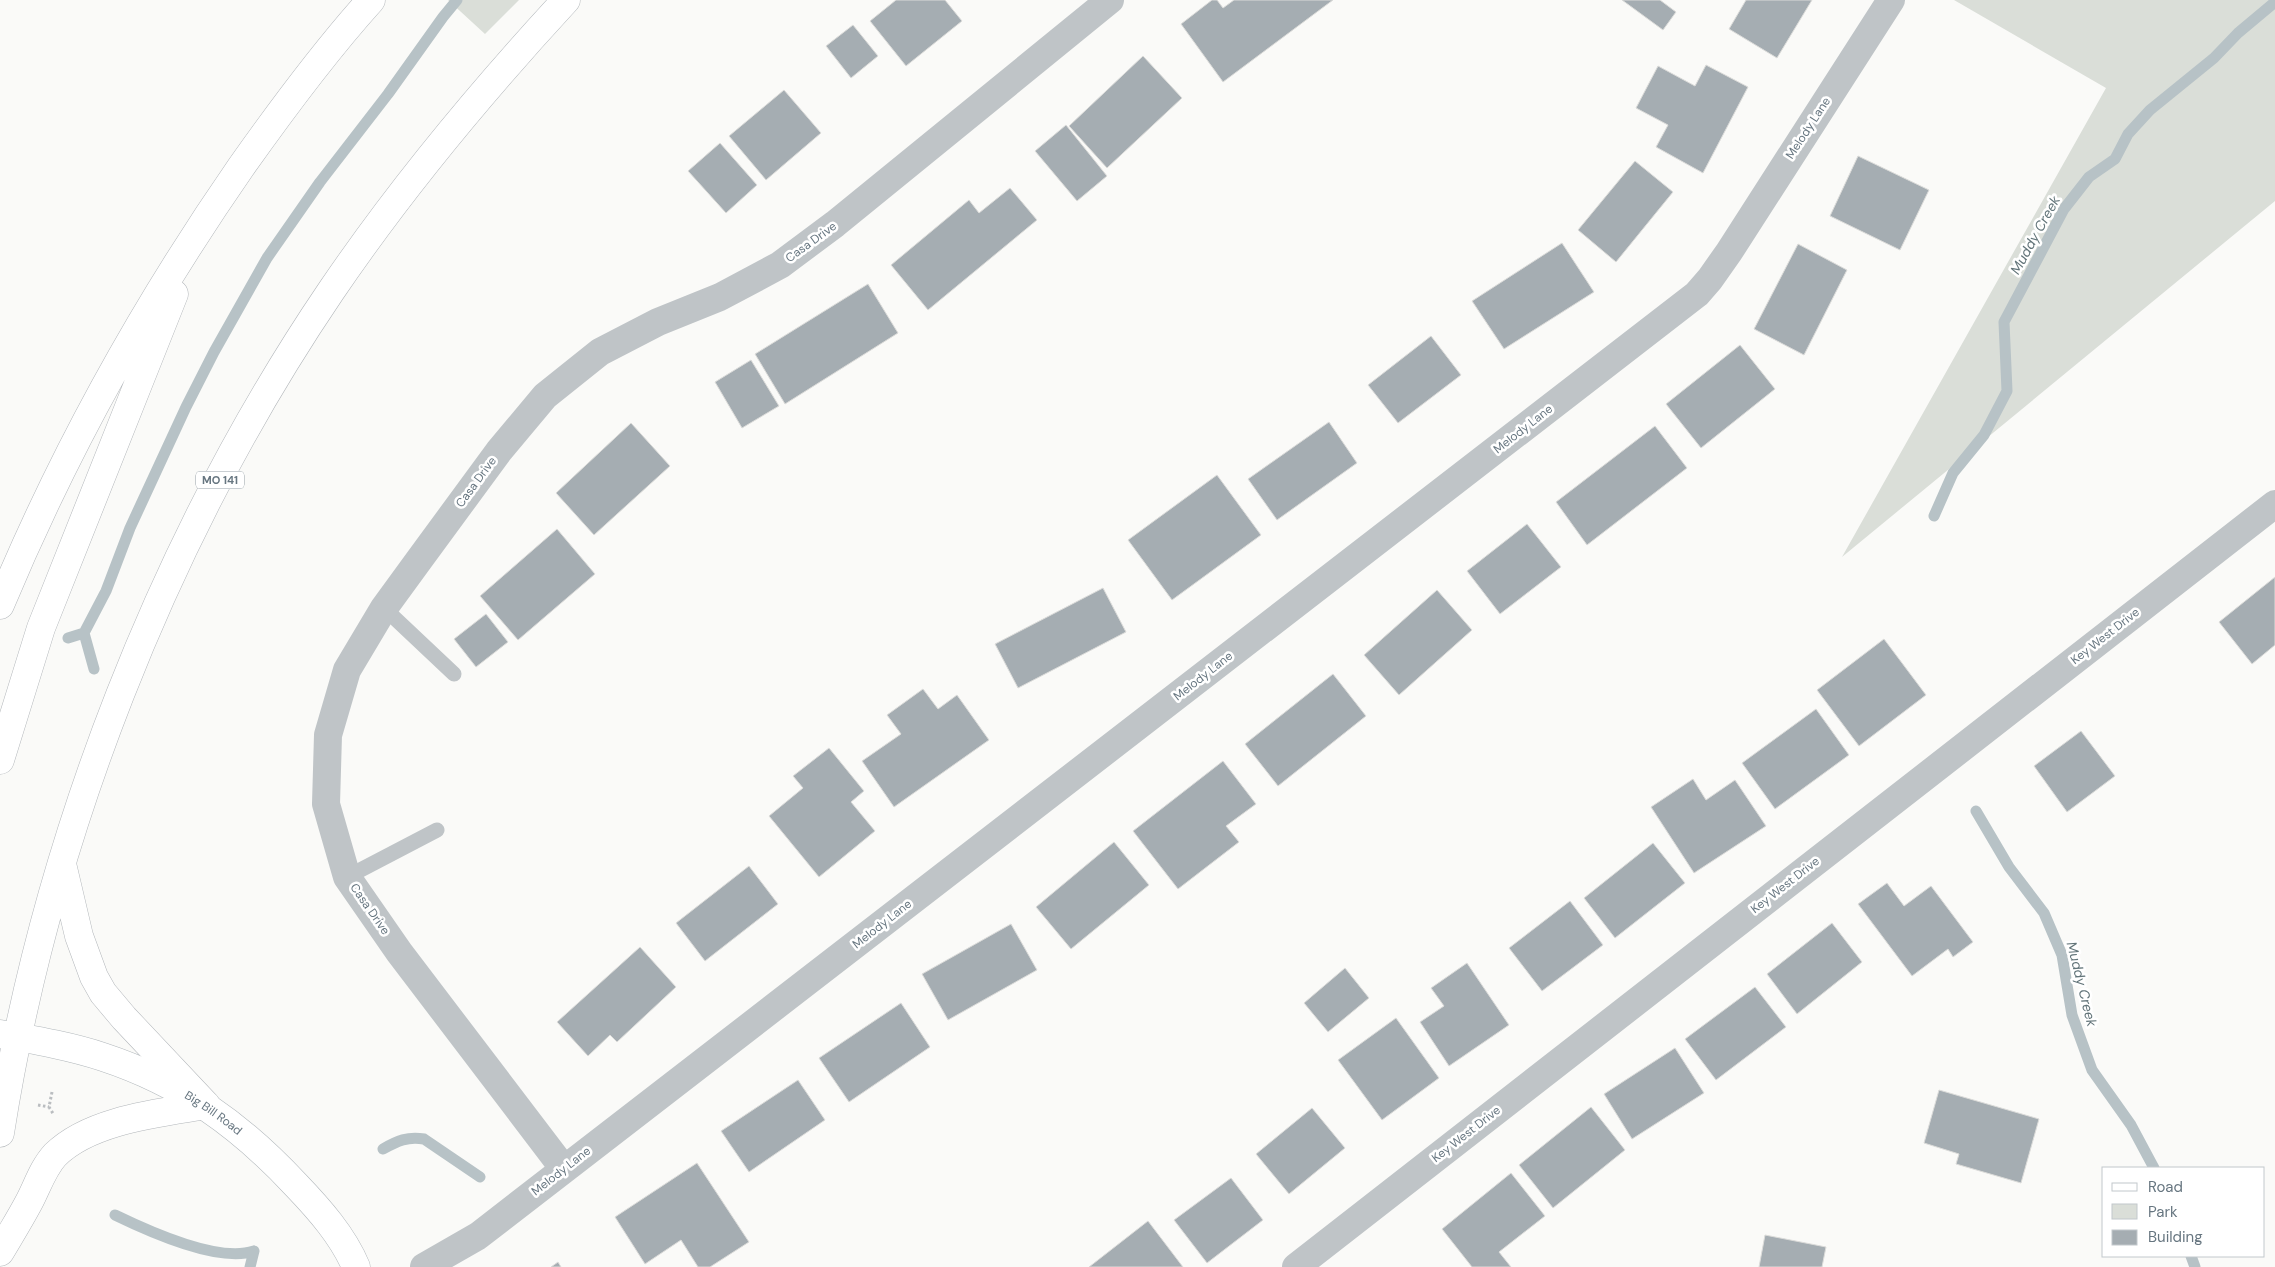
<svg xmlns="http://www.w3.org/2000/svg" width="2275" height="1267" viewBox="0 0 2275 1267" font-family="'DM Sans',sans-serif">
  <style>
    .green { fill: #daded8 }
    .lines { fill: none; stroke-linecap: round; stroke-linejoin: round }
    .stream { stroke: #b7c2c6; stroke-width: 11 }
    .building { fill: #a5adb2; stroke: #dcdcda }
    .secondary-casing { stroke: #b2b8bc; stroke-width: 29 }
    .highway-casing { stroke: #b3b7bb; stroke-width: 29 }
    .path { stroke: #babdc0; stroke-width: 3; stroke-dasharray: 2.5 2.5; stroke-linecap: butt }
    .lane { stroke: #bfc4c7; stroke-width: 15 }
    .street { stroke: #bfc4c7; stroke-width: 28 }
    .secondary { stroke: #fff; stroke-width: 28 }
    .highway { stroke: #fff; stroke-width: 28 }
    .labels { text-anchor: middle; stroke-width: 5; stroke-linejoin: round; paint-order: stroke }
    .shield { fill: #fff; stroke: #959fa6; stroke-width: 1 }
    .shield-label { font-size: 11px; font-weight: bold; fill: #677680 }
    .street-label { font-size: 12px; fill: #677680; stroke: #fff }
    .water-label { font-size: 14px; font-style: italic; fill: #627479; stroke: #fff }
  </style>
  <rect width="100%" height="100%" fill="#fafaf8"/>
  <!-- green -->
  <path class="green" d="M448,0H519L485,34Z
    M1954,0H2275V201L1842,557L2106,88Z"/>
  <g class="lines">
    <!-- stream -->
    <path class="stream" d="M1934,516L1953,473L1984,435L2007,391L2004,322L2064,209L2089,177L2115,159L2128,134L2150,110L2214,58L2238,33L2275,2
      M84,633L94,669
      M68,638L84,633L106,591L130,528L186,407L214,352L267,258L320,182L388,94L443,17L457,0
      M1976,811L2009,867L2044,913L2062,955L2072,1015L2092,1070L2131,1125L2154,1168
      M383,1149C397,1141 408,1136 424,1139L480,1177
      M115,1215C148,1231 219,1263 254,1251
      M2191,1256L2195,1267
      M250,1267L254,1251"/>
  </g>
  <!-- building -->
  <path class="building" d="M896,0H945L962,21L906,66L870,21Z
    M1212,0H1217L1223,8L1234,0H1333L1223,82L1181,24Z
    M1622,0H1660L1676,12L1663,30Z
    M1746,0H1812L1777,58L1729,29Z
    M853,25L878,56L851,78L826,46Z
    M1143,56L1182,98L1107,168L1069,126Z
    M1706,65L1748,87L1703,173L1656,147L1668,125L1636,108L1658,66L1695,86Z
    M784,90L821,133L766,180L729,136Z
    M1066,125L1107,176L1077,201L1035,151Z
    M720,143L757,185L726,213L688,171Z
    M1858,156L1929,190L1900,250L1830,216Z
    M1635,161L1673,192L1616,262L1578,230Z
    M1010,188L1037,220L928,310L891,265L969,200L979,213Z
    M1562,243L1594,292L1504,349L1472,301Z
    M1798,244L1847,270L1804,355L1754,329Z
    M868,284L898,333L785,404L755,354Z
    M1431,336L1461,375L1398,423L1368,385Z
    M1740,345L1775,389L1701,448L1666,404Z
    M751,360L779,406L742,428L715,382Z
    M1329,422L1357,463L1277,520L1248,479Z
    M631,423L670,466L594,535L556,493Z
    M1655,426L1687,468L1587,545L1556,502Z
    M1217,475L1261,535L1172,600L1128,540Z
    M1527,524L1561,567L1500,614L1467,571Z
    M557,529L595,574L518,640L480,596Z
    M2275,577V645L2252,664L2219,622Z
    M1103,588L1126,632L1018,688L995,644Z
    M1437,590L1472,630L1399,695L1364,655Z
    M486,614L508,642L476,667L454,639Z
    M1884,639L1926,695L1859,746L1817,690Z
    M1333,674L1366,716L1278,786L1245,744Z
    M923,689L938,709L957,695L989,740L894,807L862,761L901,734L887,715Z
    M1816,709L1849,755L1775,809L1742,763Z
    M2081,731L2115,776L2067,812L2034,766Z
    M829,748L864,791L851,802L875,831L819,877L769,816L803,788L793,776Z
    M1223,761L1256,804L1226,826L1239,842L1178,889L1133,831Z
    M1693,779L1706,800L1735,780L1766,826L1694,873L1651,807Z
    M1114,842L1149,885L1071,949L1036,907Z
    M1653,843L1685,883L1615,938L1584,898Z
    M749,866L778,904L705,961L676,923Z
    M1887,883L1904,906L1931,886L1973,942L1953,957L1948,949L1912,976L1858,904Z
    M1570,901L1603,945L1542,991L1509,948Z
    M1832,923L1862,962L1797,1014L1767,974Z
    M1011,924L1037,970L948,1020L922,974Z
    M640,947L676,987L617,1042L610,1035L588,1056L557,1022Z
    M1467,963L1509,1025L1449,1066L1420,1022L1444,1006L1431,988Z
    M1345,968L1369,998L1328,1032L1304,1003Z
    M1755,987L1786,1027L1716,1080L1685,1039Z
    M901,1003L930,1047L849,1102L819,1058Z
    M1396,1018L1439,1078L1382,1120L1338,1060Z
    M1675,1048L1704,1093L1632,1139L1604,1094Z
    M798,1080L825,1120L749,1172L721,1131Z
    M1939,1090L2039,1119L2021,1183L1956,1164L1959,1154L1924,1143Z
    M1591,1107L1625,1150L1553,1208L1519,1165Z
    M1312,1108L1345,1148L1289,1194L1256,1154Z
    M697,1163L749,1242L710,1267H698L681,1240L645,1264L615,1217Z
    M1511,1173L1545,1216L1499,1252L1511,1267H1472L1442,1229Z
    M1231,1178L1263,1220L1207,1263L1174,1220Z
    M1148,1221L1183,1267H1089Z
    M1765,1235L1826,1247L1822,1267H1759Z
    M558,1262L561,1267H551Z"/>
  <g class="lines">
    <!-- secondary casing -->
    <g class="secondary-casing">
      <g id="secondary">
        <path id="s1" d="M0,1034C34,1040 70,1046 103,1057C182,1083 240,1125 296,1185C319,1209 343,1236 356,1267"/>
      </g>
    </g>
    <!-- highway casing -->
    <g class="highway-casing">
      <path id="highway" d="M0,605C64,451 146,304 241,167C282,109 324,52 371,0
        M0,760L41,628L174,294
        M63,868L79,936L94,977L103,993L124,1018L206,1105
        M0,1133C46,840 164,537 331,291C401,188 481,92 566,0
        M0,1252C10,1235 20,1219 29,1202C37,1187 43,1168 55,1155C90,1120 159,1113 206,1105"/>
    </g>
    <!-- path -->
    <path class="path" d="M52,1092L49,1107L54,1115
      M38,1105L49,1107"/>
    <!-- lane -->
    <path class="lane" d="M384,608L454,674
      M347,877L437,830"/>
    <!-- street -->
    <path class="street" d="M564,1169L399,952L347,877L326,804L328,735L347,670L384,608L419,560L499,451L545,396L600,352L658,322L720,297L780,265L835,224L1110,0
      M424,1267L478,1236L1697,294L1710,279L1729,252L1891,0
      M1296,1267L2275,504"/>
    <!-- secondary -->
    <use href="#secondary" class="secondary"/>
    <!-- highway -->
    <use href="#highway" class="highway"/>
  </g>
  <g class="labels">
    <!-- shield labels -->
    <rect class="shield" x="196" y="471.5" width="48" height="17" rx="4"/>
    <g class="shield-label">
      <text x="220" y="484">MO 141</text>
    </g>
    <!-- street labels -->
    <g class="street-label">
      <text transform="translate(1808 128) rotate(-57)" y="4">Melody Lane</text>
      <text transform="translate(811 242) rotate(-36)" y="4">Casa Drive</text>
      <text transform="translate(1523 429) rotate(-38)" y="4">Melody Lane</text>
      <text transform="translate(476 482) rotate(-54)" y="4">Casa Drive</text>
      <text transform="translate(2105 636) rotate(-38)" y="4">Key West Drive</text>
      <text transform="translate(1203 676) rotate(-38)" y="4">Melody Lane</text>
      <text transform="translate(1785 885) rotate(-38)" y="4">Key West Drive</text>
      <text transform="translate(370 909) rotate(55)" y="4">Casa Drive</text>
      <text transform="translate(882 924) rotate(-38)" y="4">Melody Lane</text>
      <text dy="4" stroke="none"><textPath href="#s1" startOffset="230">Big Bill Road</textPath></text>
      <text transform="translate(1466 1134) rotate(-38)" y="4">Key West Drive</text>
      <text transform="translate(561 1171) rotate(-38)" y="4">Melody Lane</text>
    </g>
    <!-- water labels -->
    <g class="water-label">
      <text transform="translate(2035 235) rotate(-61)" y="5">Muddy Creek</text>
      <text transform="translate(2082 984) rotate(76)" y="5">Muddy Creek</text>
    </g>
  </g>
  <!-- legend -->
  <rect x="2102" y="1167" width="162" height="90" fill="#ffffff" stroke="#c2c8cc"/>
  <rect x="2112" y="1183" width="25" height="8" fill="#ffffff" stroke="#c2c8cc"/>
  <text x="2148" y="1192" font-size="15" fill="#677680">Road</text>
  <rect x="2112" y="1204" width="25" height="15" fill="#daded8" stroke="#c2c8cc"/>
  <text x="2148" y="1217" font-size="15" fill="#677680">Park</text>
  <rect x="2112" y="1230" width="25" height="15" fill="#a5adb2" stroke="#c2c8cc"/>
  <text x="2148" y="1242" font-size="15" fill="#677680">Building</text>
</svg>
